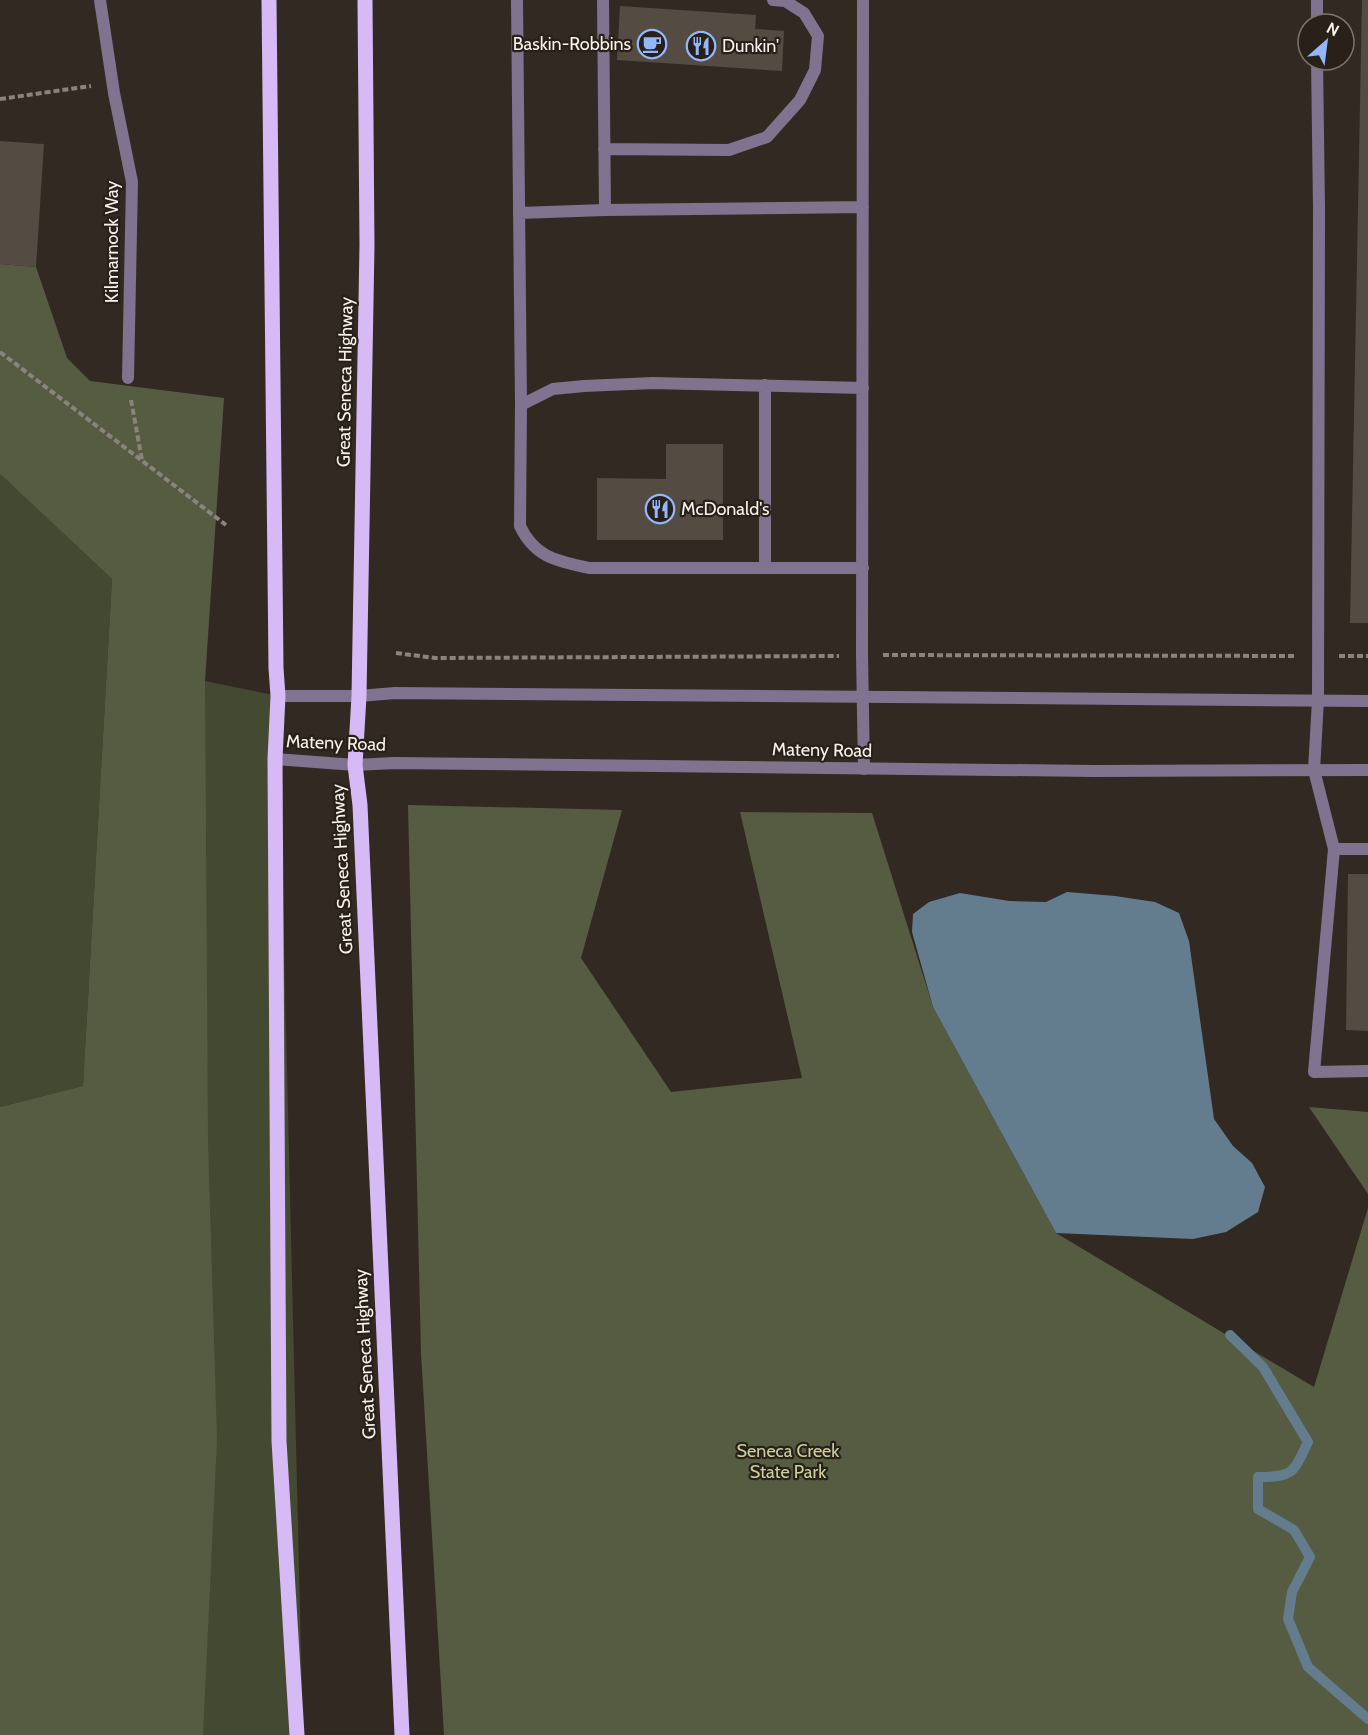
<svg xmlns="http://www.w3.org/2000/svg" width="1368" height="1735" viewBox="0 0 1368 1735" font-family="Cabin,sans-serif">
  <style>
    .green { fill: #444932 }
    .forest { fill: #565c42 }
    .water { fill: #637d8f }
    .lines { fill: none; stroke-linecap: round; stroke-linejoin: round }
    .stream { stroke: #637d8f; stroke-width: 10 }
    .building { fill: #544b43 }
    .path { stroke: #8b847e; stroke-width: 4; stroke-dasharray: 6 3; stroke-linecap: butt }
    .service { stroke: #80738f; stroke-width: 12 }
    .minor { stroke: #80738f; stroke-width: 12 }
    .tertiary { stroke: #80738f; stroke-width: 12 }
    .primary { stroke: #d6baf5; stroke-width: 15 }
    .labels { text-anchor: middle; stroke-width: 4.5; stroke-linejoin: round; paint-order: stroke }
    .poi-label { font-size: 18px; fill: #f7f1ec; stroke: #282019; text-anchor: start }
    .street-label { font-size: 18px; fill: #f7f1ec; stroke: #282019 }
    .park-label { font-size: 18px; fill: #c7d29e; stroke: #282019 }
  </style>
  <rect width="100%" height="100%" fill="#322a22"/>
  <!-- green -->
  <path class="green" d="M0,474L112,579L83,1086L0,1107Z
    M205,681L278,696L303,1735H200L198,792Z"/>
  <!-- forest -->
  <path class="forest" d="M0,264L36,267L67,358L90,381L224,398L205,681L208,1142L217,1440L203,1735H0V1107L83,1086L112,579L0,474Z
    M408,805L622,810L581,958L671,1092L802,1078L740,812L872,813L933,1007L1056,1233L1314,1387L1368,1208V1735H444L421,1353Z
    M1309,1107L1368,1112V1194Z"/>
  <!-- water -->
  <path class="water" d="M1067,892L1115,896L1155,902L1179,913L1189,941L1214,1119L1233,1146L1252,1163L1265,1187L1258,1212L1226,1232L1193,1239L1056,1233L933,1007L912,932L913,914L929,902L960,893L1009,901L1046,902Z"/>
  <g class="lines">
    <!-- stream -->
    <path class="stream" d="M1230,1335L1263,1367L1308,1442C1293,1473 1294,1477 1258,1477V1509L1294,1530L1310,1557L1292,1592L1288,1619L1308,1667L1368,1719"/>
  </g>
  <!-- building -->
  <path class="building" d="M1362,0H1368V623H1350Z
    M620,6L756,15L755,29L784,31L782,71L617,60Z
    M0,141L44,144L36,267L0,264Z
    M666,444H723V540H597V478L666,479Z
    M1348,874H1368V1031L1346,1030Z"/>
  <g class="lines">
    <!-- path -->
    <path class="path" d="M0,99L91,86
      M0,352L226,525
      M131,400L142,460
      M396,653L435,658L839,656
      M883,655L1295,656
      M1339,656H1368"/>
    <!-- service -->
    <path class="service" d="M517,0L521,405L520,526C535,558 558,561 589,568H863
      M603,0L605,210
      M863,0L862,655L864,769
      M1317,0V24
      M1317,60L1319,208L1318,700L1314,770L1334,849H1368
      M604,149L729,150L767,137L800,100L815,70L818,36L804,13L785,1L773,0
      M519,213L605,210L863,207
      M765,385V568
      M521,405L553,389L584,386L653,383L863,388
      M1334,849L1314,1072L1368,1071"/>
    <!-- minor -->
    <path class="minor" d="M100,0L114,93L132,182L128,378"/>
    <!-- tertiary -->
    <path class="tertiary" d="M278,696H359L395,693L1368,701
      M275,759L355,765L394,763L1094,771L1368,770"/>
    <!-- primary -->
    <path class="primary" d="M269,0L276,668L278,696L275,759L279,1441L297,1735
      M365,0L367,245L359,696L355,765L360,805L402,1735"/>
  </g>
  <!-- icons -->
  <defs>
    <g id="cafe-ring" transform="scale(1.5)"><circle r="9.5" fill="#282019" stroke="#93b7fd" stroke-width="1.5"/><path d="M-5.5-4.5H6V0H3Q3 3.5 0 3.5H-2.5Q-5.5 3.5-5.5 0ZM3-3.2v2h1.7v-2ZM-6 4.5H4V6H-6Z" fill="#93b7fd"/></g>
    <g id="restaurant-ring" transform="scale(1.5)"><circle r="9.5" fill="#282019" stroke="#93b7fd" stroke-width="1.5"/><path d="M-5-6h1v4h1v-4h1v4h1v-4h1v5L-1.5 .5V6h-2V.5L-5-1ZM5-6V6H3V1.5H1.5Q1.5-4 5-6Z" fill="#93b7fd"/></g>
  </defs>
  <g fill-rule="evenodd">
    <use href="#cafe-ring" x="652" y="44"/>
    <use href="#restaurant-ring" x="701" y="46"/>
    <use href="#restaurant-ring" x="660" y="509"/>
  </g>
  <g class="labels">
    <!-- poi labels -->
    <g class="poi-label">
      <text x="631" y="50" text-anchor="end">Baskin-Robbins</text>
      <text x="722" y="52">Dunkin'</text>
      <text x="681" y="515">McDonald's</text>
    </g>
    <!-- street labels -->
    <g class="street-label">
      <text transform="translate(112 242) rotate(-90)" y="6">Kilmarnock Way</text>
      <text transform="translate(345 382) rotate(-89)" y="6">Great Seneca Highway</text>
      <text transform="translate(336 743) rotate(2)" y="6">Mateny Road</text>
      <text transform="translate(822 750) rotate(1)" y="6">Mateny Road</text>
      <text transform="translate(342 869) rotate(-93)" y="6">Great Seneca Highway</text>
      <text transform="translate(365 1354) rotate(-93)" y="6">Great Seneca Highway</text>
    </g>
    <!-- park labels -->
    <g class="park-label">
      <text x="788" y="1457">Seneca Creek<tspan x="788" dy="21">State Park</tspan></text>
    </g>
  </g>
  <!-- north arrow -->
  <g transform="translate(1326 42) rotate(28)"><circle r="28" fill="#282019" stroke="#7b746d" stroke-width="1.5"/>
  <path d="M0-4.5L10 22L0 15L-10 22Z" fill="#93b7fd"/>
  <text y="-9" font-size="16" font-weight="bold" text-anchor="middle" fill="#f7f1ec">N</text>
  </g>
</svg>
